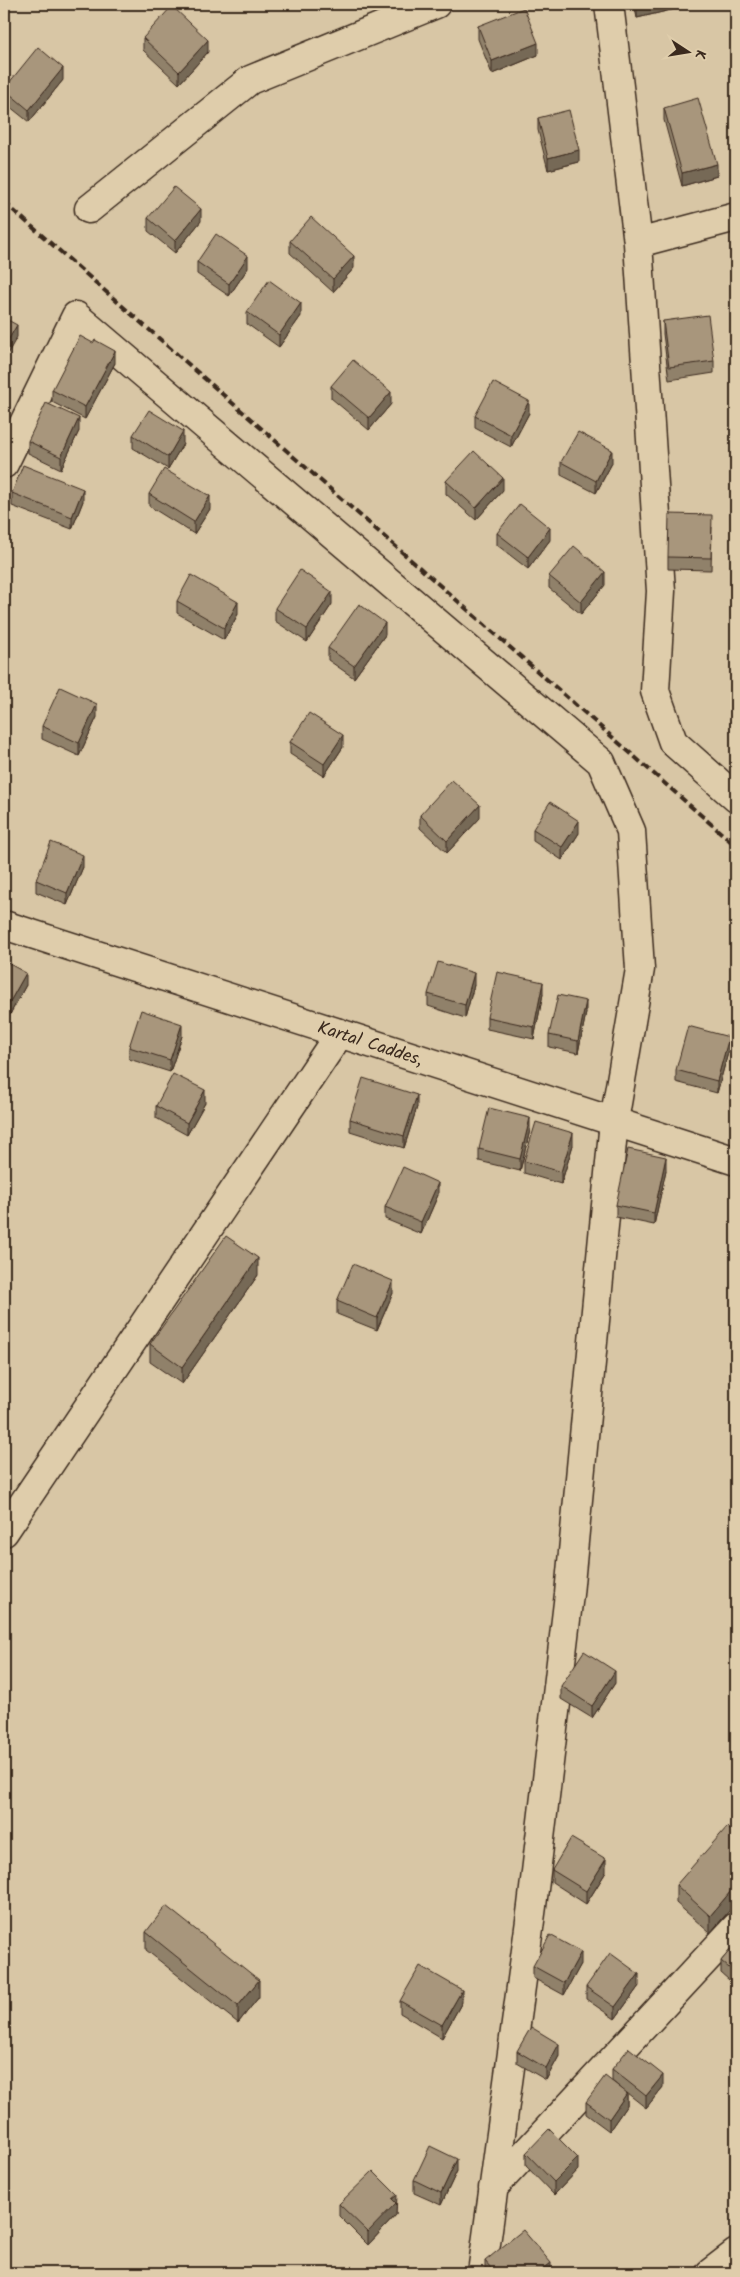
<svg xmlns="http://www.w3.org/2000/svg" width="740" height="2277" viewBox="0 0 740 2277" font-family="Kalam,sans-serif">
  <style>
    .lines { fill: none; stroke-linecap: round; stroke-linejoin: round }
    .street-casing { stroke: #3b2a1e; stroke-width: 31 }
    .secondary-casing { stroke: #3b2a1e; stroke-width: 31 }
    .street { stroke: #dfcdab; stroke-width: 28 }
    .secondary { stroke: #dfcdab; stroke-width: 28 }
    .rail { stroke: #3b2a1e; stroke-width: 4; stroke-dasharray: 8 4; stroke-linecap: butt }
    .wall { fill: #90816b; stroke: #3b2a1e }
    .shaded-wall { fill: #766957; stroke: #3b2a1e }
    .building { fill: #a8967c; stroke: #3b2a1e }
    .labels { text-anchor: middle; stroke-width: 4; stroke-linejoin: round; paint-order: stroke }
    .street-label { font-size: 18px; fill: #3b2a1e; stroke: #dfcdab }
  </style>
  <rect width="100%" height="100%" fill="#d8c6a5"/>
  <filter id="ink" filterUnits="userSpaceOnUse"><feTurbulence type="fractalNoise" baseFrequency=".02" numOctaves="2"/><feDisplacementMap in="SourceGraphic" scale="10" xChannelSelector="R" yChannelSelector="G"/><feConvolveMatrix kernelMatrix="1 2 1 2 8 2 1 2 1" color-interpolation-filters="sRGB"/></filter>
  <g filter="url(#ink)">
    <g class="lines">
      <!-- street casing -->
      <g class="street-casing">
        <path id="street" d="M609,4L638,243L661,591L655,691L673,742L736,798
          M89,209L250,80L436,4
          M638,243L736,217
          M4,464L76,316L601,762L631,831L640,969L614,1121L569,1594L532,1906L482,2273
          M4,1532L340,1033
          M493,2188L736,1927
          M710,2273L736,2253"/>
      </g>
      <!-- secondary casing -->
      <g class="secondary-casing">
        <g id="secondary">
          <path id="s1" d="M4,925L736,1161"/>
        </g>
      </g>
      <!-- street -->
      <use href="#street" class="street"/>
      <!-- secondary -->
      <use href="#secondary" class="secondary"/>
      <!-- rail -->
      <path class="rail" d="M4,202L736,846"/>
    </g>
    <!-- wall -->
    <path class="wall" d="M634,4H675V9L637,18Z
      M478,26L538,55L492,74L478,39Z
      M143,38L208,52L179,84L143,50Z
      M63,80L29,122L4,102V89Z
      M664,108L717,176L682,186L664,120Z
      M538,118L579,162L548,170L538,130Z
      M148,218L201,221L175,253L148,231Z
      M736,231V249L735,244V232Z
      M290,241L354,268L333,292L290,253Z
      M197,262L248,268L229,296L197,274Z
      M247,312L301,316L279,347L247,324Z
      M663,321L714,361V373L669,380L663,334Z
      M115,363L85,419L52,402V390Z
      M331,386L391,404L369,430L331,398Z
      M529,413L511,447L475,428V416Z
      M79,431L61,469L28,453V441Z
      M133,435L183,444L168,469L133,448Z
      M561,462L612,463L596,493L561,475Z
      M446,481L503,490L476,520L446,494Z
      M12,493L83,501L72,529L12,506Z
      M149,494L210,509L194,534L149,506Z
      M712,527L711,570L668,569V557Z
      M497,533L550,540L528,569L497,545Z
      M549,576L605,585L581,614L549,588Z
      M177,601L238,614L224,640L177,613Z
      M332,604L307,642L275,621V608Z
      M385,635L354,678L328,660V648Z
      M97,717L79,756L42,739V726Z
      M290,742L343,747L324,776L290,754Z
      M420,815L480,818L447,853L420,828Z
      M533,829L579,833L562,860L533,841Z
      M83,867L67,905L36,892V880Z
      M4,961L26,985L8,1018L4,1015Z
      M474,985L465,1018L428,1006V994Z
      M543,994L534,1039L487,1029V1017Z
      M586,1013L578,1053L549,1047V1035Z
      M182,1036L170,1072L129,1059V1047Z
      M729,1049L717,1093L676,1082V1070Z
      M205,1103L187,1135L156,1118V1106Z
      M417,1107L404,1148L350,1131V1119Z
      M530,1130L520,1171L479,1161V1149Z
      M573,1145L561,1184L524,1173V1161Z
      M666,1170L654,1225L616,1217V1205Z
      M438,1195L421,1234L385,1219V1207Z
      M258,1275L182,1384L150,1362V1344Z
      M393,1293L377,1330L337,1314V1301Z
      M615,1683L592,1718L561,1699V1686Z
      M736,1829V1903L710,1933L676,1903V1885L736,1835Z
      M552,1870L606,1872L586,1904L552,1882Z
      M146,1932L259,1997L238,2023L146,1950Z
      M736,1943V1986L721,1973V1961Z
      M581,1964L564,1995L533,1978V1966Z
      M639,1986L615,2019L586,1999V1987Z
      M400,2001L462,2002L442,2038L400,2013Z
      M517,2051L559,2056L546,2080L517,2063Z
      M612,2069L663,2087L646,2108L627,2093V2105L609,2131L586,2114V2102L623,2090L612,2081Z
      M526,2153L578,2170L554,2195L526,2166Z
      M457,2171L441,2205L414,2193V2180Z
      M339,2204L397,2207L396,2208V2215L368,2245L339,2216Z
      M485,2261L551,2273H485Z"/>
    <!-- shaded-wall -->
    <path class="shaded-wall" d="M645,4H675V9L637,18V6Z
      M6,36V48L4,51V38Z
      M208,40V52L179,84V72Z
      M538,43V55L492,74V61Z
      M63,68V80L29,122V110Z
      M579,150V162L548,170V158Z
      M717,164V176L682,186V173Z
      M201,209V221L175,253V241Z
      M248,256V268L229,296V284Z
      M354,256V268L333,292V279Z
      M301,303V316L279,347V335Z
      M17,325V337L4,360V347Z
      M115,351V363L85,419V407Z
      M391,392V404L369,430V418Z
      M529,401V413L511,447V435Z
      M79,418V431L61,469V457Z
      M183,431V444L168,469V457Z
      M612,450V463L596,493V481Z
      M503,478V490L476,520V508Z
      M83,489V501L72,529V517Z
      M210,496V509L194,534V522Z
      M550,528V540L528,569V557Z
      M605,572V585L581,614V602Z
      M332,592V604L307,642V629Z
      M238,602V614L224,640V628Z
      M385,623V635L354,678V666Z
      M97,704V717L79,756V743Z
      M343,735V747L324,776V764Z
      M480,805V818L447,853V841Z
      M579,821V833L562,860V847Z
      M83,855V867L67,905V893Z
      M26,973V985L8,1018V1005Z
      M474,973V985L465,1018V1005Z
      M543,982V994L534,1039V1027Z
      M586,1001V1013L578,1053V1041Z
      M182,1024V1036L170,1072V1060Z
      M729,1037V1049L717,1093V1081Z
      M205,1090V1103L187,1135V1123Z
      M417,1095V1107L404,1148V1136Z
      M530,1118V1130L520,1171V1159Z
      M573,1133V1145L561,1184V1172Z
      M666,1157V1170L654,1225V1213Z
      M438,1183V1195L421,1234V1222Z
      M258,1258V1275L182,1384V1367Z
      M393,1281V1293L377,1330V1318Z
      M615,1671V1683L592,1718V1706Z
      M606,1859V1872L586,1904V1891Z
      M736,1885V1903L710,1933V1916Z
      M581,1952V1964L564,1995V1983Z
      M639,1974V1986L615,2019V2007Z
      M259,1980V1997L238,2023V2006Z
      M462,1990V2002L442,2038V2025Z
      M559,2044V2056L546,2080V2068Z
      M663,2075V2087L646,2108V2096Z
      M627,2093V2105L609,2131V2119Z
      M578,2158V2170L554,2195V2182Z
      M457,2159V2171L441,2205V2193Z
      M397,2195L396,2215L368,2245V2232L392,2199Z
      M551,2263V2273H538Z"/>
    <!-- building -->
    <path class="building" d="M637,4H645L637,6Z
      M172,6L208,40L179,72L143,38Z
      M524,8L538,43L492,61L478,26Z
      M38,47L63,68L29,110L4,89Z
      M698,98L717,164L682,173L664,108Z
      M569,110L579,150L548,158L538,118Z
      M174,187L201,209L175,241L148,218Z
      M311,217L354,256L333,279L290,241Z
      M216,234L248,256L229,284L197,262Z
      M269,280L301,303L279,335L247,312Z
      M708,315L714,361L669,367L663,321Z
      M4,318L17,325L4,347Z
      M80,336L93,343L95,340L115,351L85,407L52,390Z
      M353,360L391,392L369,418L331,386Z
      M493,382L529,401L511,435L475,416Z
      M46,403L79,418L61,457L28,441Z
      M149,410L183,431L168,457L133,435Z
      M578,432L612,450L596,481L561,462Z
      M474,451L503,478L476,508L446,481Z
      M23,465L83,489L72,517L12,493Z
      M164,469L210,496L194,522L149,494Z
      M520,504L550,528L528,557L497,533Z
      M669,514L712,515L711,558L668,557Z
      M574,546L605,572L581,602L549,576Z
      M300,570L332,592L307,629L275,608Z
      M191,575L238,602L224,628L177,601Z
      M359,604L385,623L354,666L328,648Z
      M60,687L97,704L79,743L42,726Z
      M309,713L343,735L324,764L290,742Z
      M452,780L480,805L447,841L420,815Z
      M550,802L579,821L562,847L533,829Z
      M51,842L83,855L67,893L36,880Z
      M4,961L26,973L8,1005L4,1003Z
      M438,962L474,973L465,1005L428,994Z
      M497,972L543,982L534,1027L487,1017Z
      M558,995L586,1001L578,1041L549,1035Z
      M141,1010L182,1024L170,1060L129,1047Z
      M688,1026L729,1037L717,1081L676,1070Z
      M173,1074L205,1090L187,1123L156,1106Z
      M363,1078L417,1095L404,1136L350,1119Z
      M489,1108L530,1118L520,1159L479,1149Z
      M536,1122L573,1133L561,1172L524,1161Z
      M628,1149L666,1157L654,1213L616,1205Z
      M403,1167L438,1183L421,1222L385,1207Z
      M226,1236L258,1258L182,1367L150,1344Z
      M353,1264L393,1281L377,1318L337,1301Z
      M584,1651L615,1671L592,1706L561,1686Z
      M727,1827L736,1836V1885L710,1916L676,1885Z
      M571,1838L606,1859L586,1891L552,1870Z
      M166,1906L259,1980L238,2006L146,1932Z
      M550,1935L581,1952L564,1983L533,1966Z
      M736,1943V1974L721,1961Z
      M610,1953L639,1974L615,2007L586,1987Z
      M420,1966L462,1990L442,2025L400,2001Z
      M531,2027L559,2044L546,2068L517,2051Z
      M629,2048L663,2075L646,2096L612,2069Z
      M605,2076L627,2093L609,2119L586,2102Z
      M549,2129L578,2158L554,2182L526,2153Z
      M430,2146L457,2159L441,2193L414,2180Z
      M373,2171L397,2195L392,2199L396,2203L368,2232L339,2204Z
      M523,2230L551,2263L538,2273H495L485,2261Z"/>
  </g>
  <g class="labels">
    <!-- street labels -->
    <g class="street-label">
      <text dy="6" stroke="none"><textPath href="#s1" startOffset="385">Kartal Caddes,</textPath></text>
    </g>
  </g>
  <!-- margin -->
  <rect width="740" height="2277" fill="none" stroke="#dfcdab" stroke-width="20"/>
  <rect x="10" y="10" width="720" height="2257" fill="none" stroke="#3b2a1e" stroke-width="2" filter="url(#ink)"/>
  <!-- north arrow -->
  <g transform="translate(688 52) rotate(102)" stroke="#dfcdab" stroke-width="4" paint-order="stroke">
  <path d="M0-4L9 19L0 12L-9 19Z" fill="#3b2a1e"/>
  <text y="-8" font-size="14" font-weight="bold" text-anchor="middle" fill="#3b2a1e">K</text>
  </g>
</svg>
